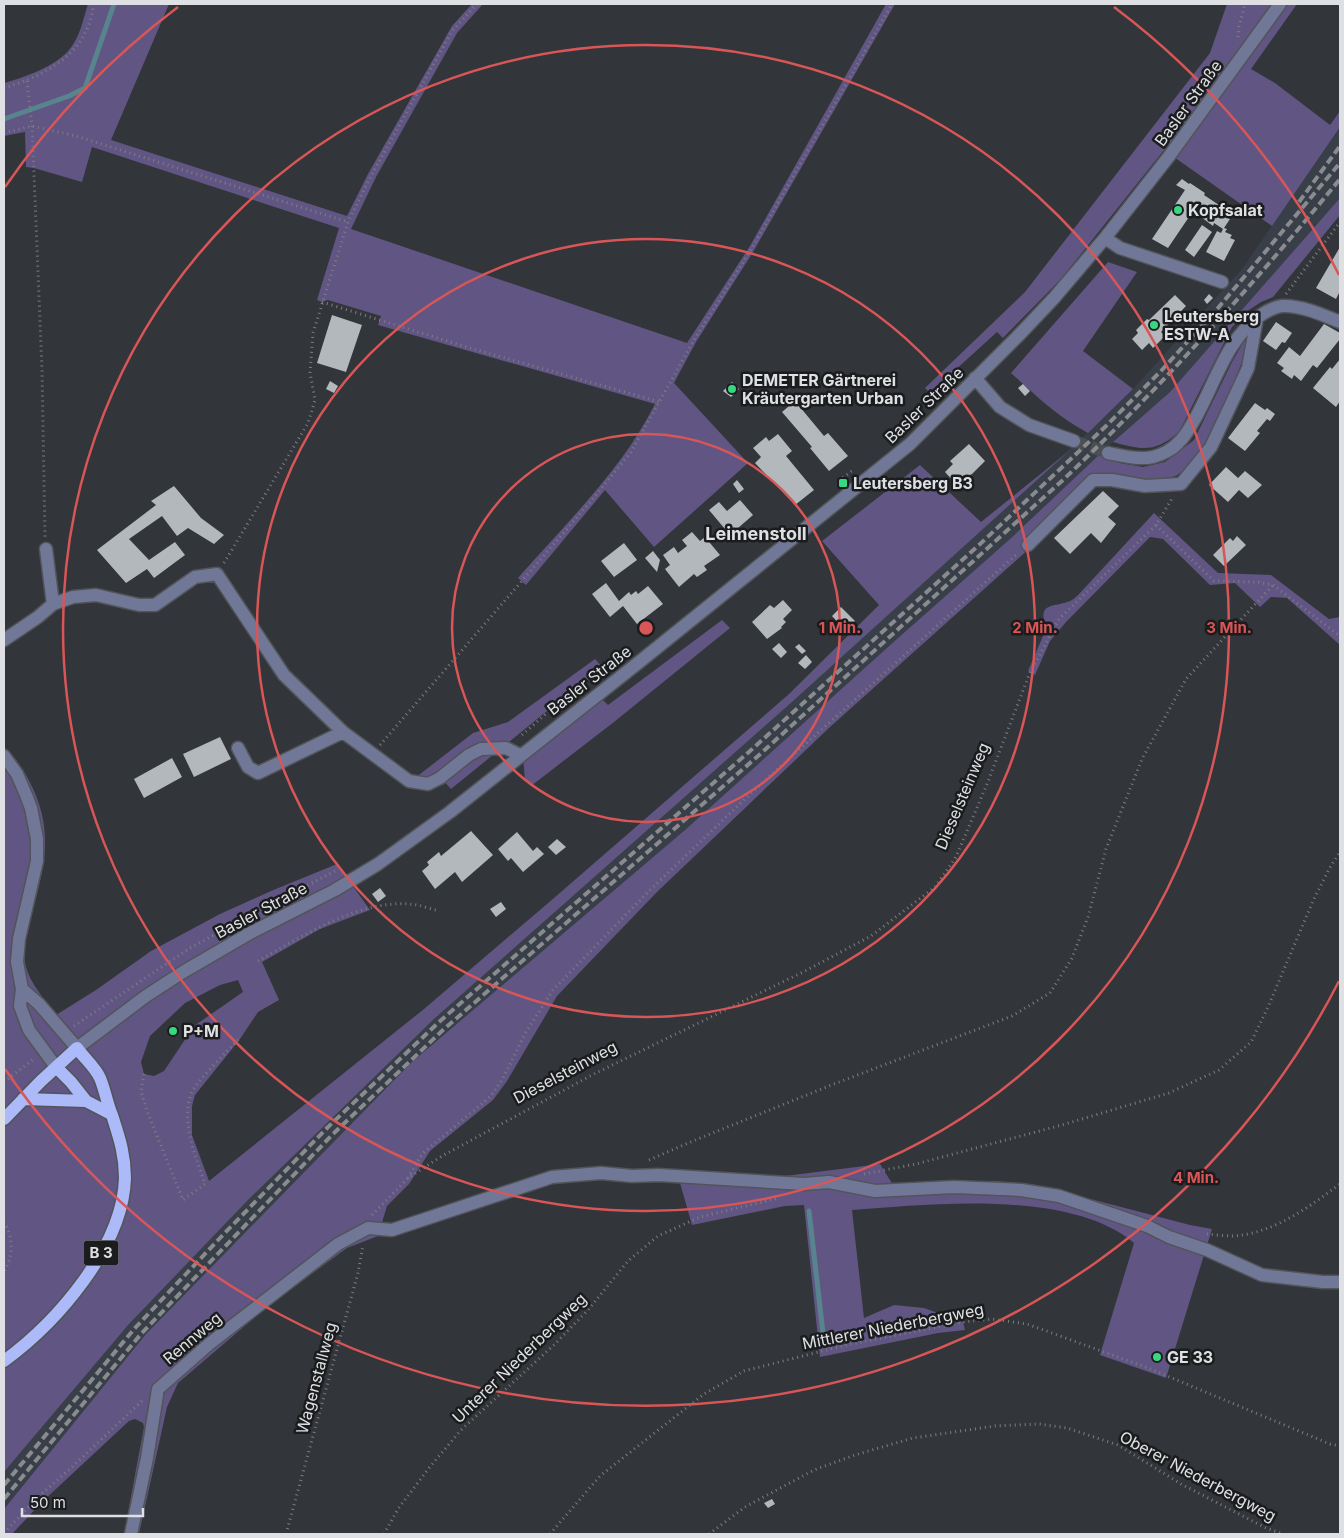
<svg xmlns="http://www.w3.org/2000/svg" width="1344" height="1538" viewBox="0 0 1344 1538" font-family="Inter,sans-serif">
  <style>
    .built { fill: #383f48 }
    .green { fill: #615683; fill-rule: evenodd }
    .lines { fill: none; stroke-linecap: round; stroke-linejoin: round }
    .stream { stroke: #58848e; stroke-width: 5 }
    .building { fill: #b2b8bc }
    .minor-tunnel { stroke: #4c4f52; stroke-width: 12; stroke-dasharray: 12 6; stroke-linecap: butt }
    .minor-casing { stroke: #515458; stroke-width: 15 }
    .major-casing { stroke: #515458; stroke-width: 15 }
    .path { stroke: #7c7e82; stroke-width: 3; stroke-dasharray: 1 4; stroke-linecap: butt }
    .minor { stroke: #717897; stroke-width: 12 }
    .major { stroke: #acbaf9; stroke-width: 12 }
    .rail { stroke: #898b8f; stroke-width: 4; stroke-dasharray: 8 4; stroke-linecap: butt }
    .ring { fill: none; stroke: #d85657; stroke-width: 2.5 }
    .poi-dot { fill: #36d881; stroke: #1b1c1e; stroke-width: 2 }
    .labels { text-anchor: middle; stroke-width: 5; stroke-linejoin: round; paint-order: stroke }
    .shield { fill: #1b1c1e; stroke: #a4a5a8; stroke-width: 1 }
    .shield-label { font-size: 15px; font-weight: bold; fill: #dee0e3 }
    .street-label { font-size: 16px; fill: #dee0e3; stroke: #1b1c1e }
    .poi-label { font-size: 16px; font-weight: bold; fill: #dee0e3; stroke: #1b1c1e; text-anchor: start }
    .neighbourhood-label { font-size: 18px; font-weight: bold; fill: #dee0e3; stroke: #1b1c1e }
    .centre { fill: #d85657; stroke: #1b1c1e; stroke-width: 2.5 }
    .ring-label { font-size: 15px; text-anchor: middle; font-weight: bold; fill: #d85657; stroke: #1b1c1e; stroke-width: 5; stroke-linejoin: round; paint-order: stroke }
  </style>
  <rect width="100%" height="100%" fill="#323539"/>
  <!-- built -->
  <path class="built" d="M1340,127V198L1170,392L1125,431L1010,539L898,638L685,830L554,942L264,1215L146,1334L4,1509V1472L129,1324L249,1199L434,1019L792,702L1110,412L1133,389L1242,269Z"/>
  <!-- green -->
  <path class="green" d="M88,4H169L111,140L347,216L368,174L452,26L472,4H483L457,33L376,177L351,229L687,343L750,246L886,4H895L753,252L696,342L674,383L748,463L654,547L605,490L526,585L518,578C566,523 622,470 655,404L378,325L381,316L328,300L322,302L317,300L339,228L92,147L82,182L34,168L26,167L25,132L4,136V83C23,78 56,66 69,50C80,37 83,20 88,4Z
    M1227,4H1297L1251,69L1275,83L1330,125L1340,111V127L1272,226L1164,150L1061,279L1003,338L997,332L930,393L925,388L1025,292L1210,53Z
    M1340,198V215L1273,297L1261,302L1249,310L1232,327L1179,432C1155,453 1142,450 1113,442L1170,392Z
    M1108,262L1137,272L1083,351L1133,389L1088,433C1059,418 1035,395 1011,373Z
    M1244,341L1247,342L1248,346L1213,438L1187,468L1176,476L1146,482L1095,476L1030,548L830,727L657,892L557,996L507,1081L493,1100L430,1151L409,1184L387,1206L378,1236L347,1248L325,1264L262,1311L178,1383L167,1407L139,1534H124L144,1427L143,1423L135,1419L129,1421L42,1502L12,1534H4V1509L146,1334L412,1062L685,830L898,638L1010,539L1099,455L1120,463L1143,467L1165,462L1194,440L1232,362Z
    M1069,451L792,702L434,1019L249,1199L129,1324L4,1472V747C18,760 26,773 34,791C52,832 45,864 34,906C30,924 22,943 25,962C28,982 45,999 56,1015L96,990L151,951L220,914L271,891L337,864L370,910L320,929L262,962L279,1000L258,1012L240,1039L195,1095L192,1106V1135L209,1181L424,1009L554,898L789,694L879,605L822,541L920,465L981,522ZM238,980L243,992L194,1026L164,1071L154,1076L144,1074L141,1062L150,1036L185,1003L220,985Z
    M1154,513L1218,573L1271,575L1329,619L1340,617V645L1287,598L1271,597L1260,607L1235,583L1210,585L1163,539L1150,537L1066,622L1050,641L1035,675L1028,671L1046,629C1037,601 1053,608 1070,601C1073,600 1077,596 1080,593Z
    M722,620L730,628L614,722L531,786L525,780L523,757L601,698L608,705Z
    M595,659L603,668L547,711L451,789L439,776L415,778L473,733L508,722Z
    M880,1164L893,1185L923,1183L996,1181L1037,1185L1190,1225L1212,1229L1166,1378L1100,1355L1134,1243C1070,1189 931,1204 852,1210L864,1318L894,1305L924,1308L963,1322L965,1330L938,1333L820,1357L804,1205L785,1206L692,1225L676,1169L785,1176Z"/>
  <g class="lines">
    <!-- stream -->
    <path class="stream" d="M4,119L69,96L85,88L114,4
      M809,1211L824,1342"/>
  </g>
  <!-- building -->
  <path class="building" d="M1182,179L1189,184L1190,183L1205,193L1204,195L1225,209L1221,215L1230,219L1224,228L1227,229L1225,232L1232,235L1230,238L1235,240L1224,261L1206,252L1217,231L1221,233L1223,229L1214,223L1213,226L1193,211L1168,248L1152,239L1185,190L1176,185Z
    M1202,225L1212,232L1194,257L1185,250Z
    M1340,247V291L1336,299L1316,288Z
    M1209,294L1213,298L1207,304L1204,300Z
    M1175,295L1186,306L1161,332L1165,336L1153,348L1149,343L1142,350L1132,339L1138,333L1136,330L1147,319L1149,320Z
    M332,315L362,325L346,372L317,363Z
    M1276,322L1292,333L1285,343L1282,342L1276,350L1263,341Z
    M1324,324L1340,333V339L1317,368L1313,365L1301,381L1294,375L1292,379L1281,371L1284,368L1277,363L1289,347L1300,356Z
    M1340,359V401L1336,407L1313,388L1330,367L1332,369Z
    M330,381L338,386L334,393L326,389Z
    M732,382L739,389L731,397L723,391Z
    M1023,384L1030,391L1025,396L1018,388Z
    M795,401L824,436L828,433L848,456L829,471L810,448L812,447L782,412Z
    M1255,403L1265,410L1267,408L1275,414L1270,421L1267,419L1257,431L1260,433L1245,451L1228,438Z
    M778,434L792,451L786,456L814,490L795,505L755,463L761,457L753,448L766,437L769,441Z
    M969,444L985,461L972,474L966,477L964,475L955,483L945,472L953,464L950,461Z
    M1226,467L1238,478L1245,471L1262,485L1248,498L1239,490L1228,502L1209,485Z
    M737,480L744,489L739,493L733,484Z
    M174,486L201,518L224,535L214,544L188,528L177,536L162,516L129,539L149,560L175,542L185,555L154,578L147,569L126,583L97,550L156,505L151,501Z
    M1103,491L1119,506L1108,517L1116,524L1101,543L1091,533L1070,554L1054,538Z
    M740,500L753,515L730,535L709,510L719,502L727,511Z
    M692,532L700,541L705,537L720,555L704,566L707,570L697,577L694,574L679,587L665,569L670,565L663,555L674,547L678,553L687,546L682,540Z
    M1237,536L1246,545L1224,566L1213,555L1230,538L1233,541Z
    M624,543L637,560L614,577L601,561Z
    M653,551L660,560L657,572L645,558Z
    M606,583L619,601L629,592L631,595L636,591L638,594L648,586L663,604L637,624L623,606L610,617L592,594Z
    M783,600L792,610L783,619L786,622L781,627L782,628L767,639L752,622L770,605L774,608Z
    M841,607L855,621L845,630L832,616Z
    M779,643L787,652L781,658L772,649Z
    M799,644L806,651L802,654L795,647Z
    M806,655L812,662L805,669L798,663Z
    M220,737L231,759L194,777L183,754Z
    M172,758L182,777L144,798L134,779Z
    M471,831L493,855L462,882L455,872L435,889L422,871L429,865L427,862L439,852L441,856Z
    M517,832L533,851L537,847L544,854L523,872L511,858L508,861L498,849Z
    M557,839L566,847L556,855L548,847Z
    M380,888L386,896L378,902L372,894Z
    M501,902L506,909L496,917L490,909Z
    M772,1499L775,1504L768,1508L764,1503Z"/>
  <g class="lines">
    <!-- minor-tunnel -->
    <path class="minor-tunnel" d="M1074,441L1108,453"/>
    <!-- minor casing -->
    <g class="minor-casing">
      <path id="minor" d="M1105,238L1120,248L1222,282
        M975,378L1000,407L1029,425L1074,441
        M1108,453C1123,456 1138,460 1153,457C1162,455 1173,449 1179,442C1186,436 1191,425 1196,417C1215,383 1227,338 1261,315C1267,311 1274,307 1282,306C1301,305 1323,315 1340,322
        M1028,545L1093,480H1112L1145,486L1181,484L1211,447L1248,368L1257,318
        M46,549L53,604
        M4,640L38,617L53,604L73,597L96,595L139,605H155L195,577L217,574L284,675L343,732L409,781L428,784L440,778L469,755L481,749L506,748L520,755
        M238,748L248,767L258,773L343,732
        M4,756L17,774L26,795L31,808L37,839V861L19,939L17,962L22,989L20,1006L29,1030L56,1067
        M22,989L39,1004L77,1048L146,996L183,972L250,933L335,890L378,864L450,812L638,663L910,444L1018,336L1054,298L1105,238L1170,155L1280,4
        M131,1534L147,1458L158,1389L209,1344L338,1244L368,1228L392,1230L552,1177L601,1173L632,1176L659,1175L804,1184L829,1182L875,1191L954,1187L1021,1190L1059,1196L1147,1226L1169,1237L1207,1250L1262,1275L1323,1282H1340"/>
    </g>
    <!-- major casing -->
    <g class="major-casing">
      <path id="major" d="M56,1067L71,1082L86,1101
        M23,1099L86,1101L111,1114
        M4,1119L41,1081L77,1048C84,1058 95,1067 100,1078C105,1090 107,1103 112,1115C119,1137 125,1154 125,1178C123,1247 57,1322 4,1361"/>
    </g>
    <!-- path -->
    <path class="path" d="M1238,37L1239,27L1245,4
      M27,81L32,126L42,369L45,537
      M4,88C34,79 70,63 85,33C90,25 92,13 94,4
      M4,133L32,126L76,136L348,222
      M1286,294L1340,222
      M322,302L466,347L660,402
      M839,481L854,469
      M1156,525L1214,581L1258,582L1273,585L1340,636
      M224,563L308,423L315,400L310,373L313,333L348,222L371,176L452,31L477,4
      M522,735L548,712L583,686
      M380,745L591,501L631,452L694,340L752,248L892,4
      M272,904L335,871
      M258,961C303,936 364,896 417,905C423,906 430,909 436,910
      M74,1026L190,948L225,929
      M144,1074L141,1091L147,1111L183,1200L205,1184C196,1156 181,1125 191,1094C196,1081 228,1051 239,1039
      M4,1082L35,1058
      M649,1160L693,1141L834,1084L1012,1016L1050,993L1072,958L1088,917L1106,849L1142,759L1186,679L1273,585
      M864,1174L916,1164L1062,1125L1169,1093L1219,1070L1251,1042L1268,1007L1313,901L1329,869L1340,852
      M408,1178L422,1154L491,1096L502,1080L526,1032L553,990L646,894L750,794L1018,553
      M372,1215L408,1178L442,1156L594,1074L805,971L871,936L935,887L956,857L987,784L1029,675L1059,619L1156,525L1173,497
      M4,1222C13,1237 14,1256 4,1271
      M1207,1234C1215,1235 1225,1236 1234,1236C1274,1233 1309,1207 1340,1184
      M4,1533L38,1497L71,1468L143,1400
      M286,1534L358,1273L363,1245
      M384,1534L398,1509L429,1468L461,1430L554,1345L588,1310L628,1261L658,1236L700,1217L779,1198
      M550,1534L600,1476L704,1394L744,1371L842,1346L963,1322L992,1319L1027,1324L1148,1368L1330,1444L1340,1446
      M709,1534L745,1507L814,1470L855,1455L913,1438L995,1426L1039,1424L1067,1428L1118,1445L1181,1484L1266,1528L1283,1534"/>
    <!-- minor -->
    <use href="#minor" class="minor"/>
    <!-- major -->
    <use href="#major" class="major"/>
    <!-- rail -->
    <path class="rail" d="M1299,202L1340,146
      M4,1485L135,1328L220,1238L328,1127L439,1022L750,751L979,545L1106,426L1161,371L1218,308L1340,163
      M4,1499L141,1334L333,1134L443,1030L758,756L1064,479C1163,385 1254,284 1340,179"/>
  </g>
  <!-- distance rings -->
  <g class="ring">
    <circle cx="646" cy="628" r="194"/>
    <circle cx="646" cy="628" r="389"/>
    <circle cx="646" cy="628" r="583"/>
    <path d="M1339 981A778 778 0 0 1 5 1069M5 187A778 778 0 0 1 178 7M1114 7A778 778 0 0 1 1339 275"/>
  </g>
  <!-- markers -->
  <g class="poi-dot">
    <circle cx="1178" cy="210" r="5"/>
    <circle cx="1154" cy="325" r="5"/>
    <circle cx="732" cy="389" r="5"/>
    <rect x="838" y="478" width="10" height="10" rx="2.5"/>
    <circle cx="173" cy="1031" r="5"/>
    <circle cx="1157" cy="1357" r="5"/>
  </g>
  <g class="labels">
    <!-- shield labels -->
    <rect class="shield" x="83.5" y="1240.5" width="35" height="25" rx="4"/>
    <g class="shield-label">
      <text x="101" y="1258">B 3</text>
    </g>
    <!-- street labels -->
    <g class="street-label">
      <text transform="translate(1188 103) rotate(-54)" y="6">Basler Straße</text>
      <text transform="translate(924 405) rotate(-44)" y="6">Basler Straße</text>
      <text transform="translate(589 680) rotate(-38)" y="6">Basler Straße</text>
      <text transform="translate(962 796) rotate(-67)" y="6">Dieselsteinweg</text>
      <text transform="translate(261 910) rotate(-28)" y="6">Basler Straße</text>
      <text transform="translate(565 1072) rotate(-28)" y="6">Dieselsteinweg</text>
      <text transform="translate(893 1326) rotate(-11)" y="6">Mittlerer Niederbergweg</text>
      <text transform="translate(192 1338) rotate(-40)" y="6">Rennweg</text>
      <text transform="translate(519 1358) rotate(-44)" y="6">Unterer Niederbergweg</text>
      <text transform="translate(316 1378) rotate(-75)" y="6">Wagenstallweg</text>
      <text transform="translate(1198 1476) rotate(28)" y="6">Oberer Niederbergweg</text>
    </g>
    <!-- poi labels -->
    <g class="poi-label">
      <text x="1188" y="216">Kopfsalat</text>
      <text x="1164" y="322">Leutersberg<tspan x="1164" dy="18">ESTW-A</tspan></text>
      <text x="742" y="386">DEMETER Gärtnerei<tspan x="742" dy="18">Kräutergarten Urban</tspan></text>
      <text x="853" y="489">Leutersberg B3</text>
      <text x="183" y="1037">P+M</text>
      <text x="1167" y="1363">GE 33</text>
    </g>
    <!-- neighbourhood labels -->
    <g class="neighbourhood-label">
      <text x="756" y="540">Leimenstoll</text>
    </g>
  </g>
  <circle cx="646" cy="628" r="8" class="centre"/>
  <g class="ring-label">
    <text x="840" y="633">1 Min.</text>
    <text x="1035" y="633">2 Min.</text>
    <text x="1229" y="633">3 Min.</text>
    <text x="1196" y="1183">4 Min.</text>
  </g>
  <!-- border -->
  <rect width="1344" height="1538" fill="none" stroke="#dee0e3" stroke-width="10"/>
  <!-- scale -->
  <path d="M22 1508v8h121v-8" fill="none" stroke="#dee0e3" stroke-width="2.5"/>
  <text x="30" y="1508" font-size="15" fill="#dee0e3" stroke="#1b1c1e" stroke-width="4" paint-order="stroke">50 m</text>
</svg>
